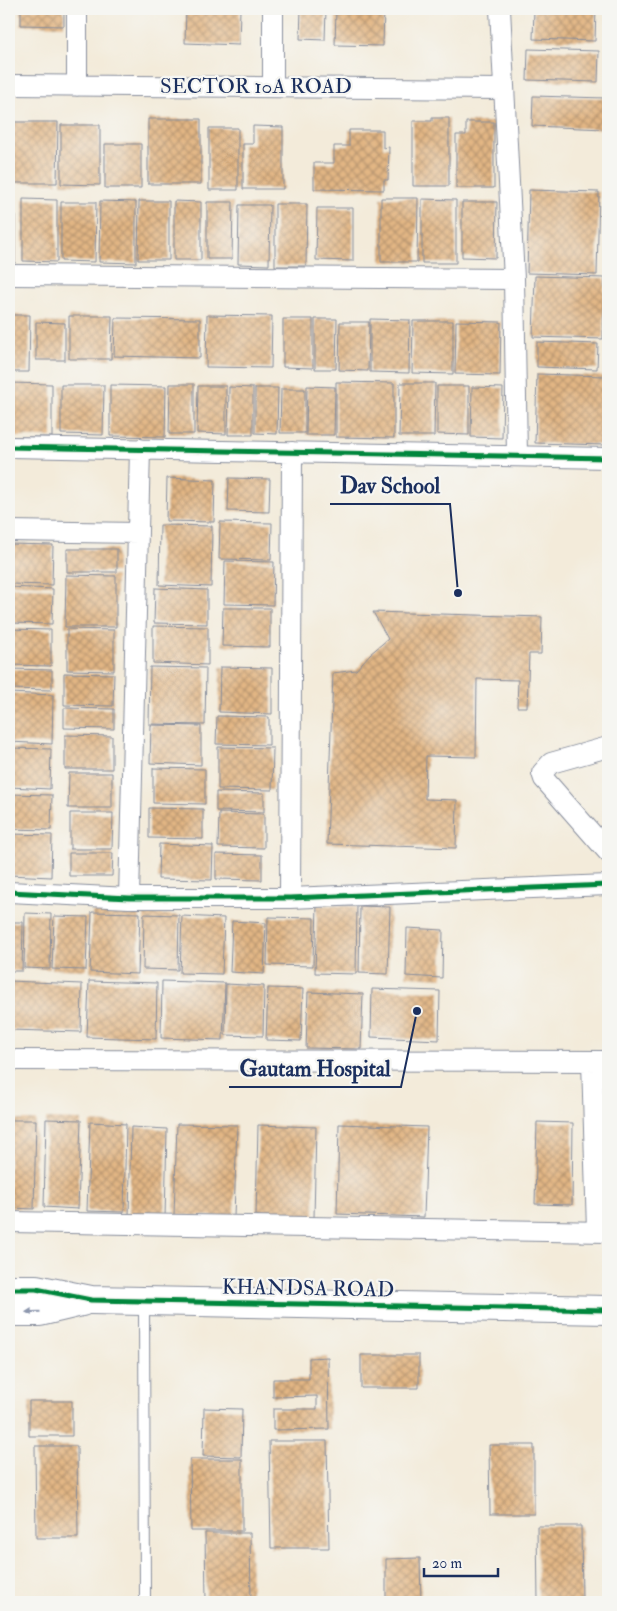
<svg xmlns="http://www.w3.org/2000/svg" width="617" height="1611" viewBox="0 0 617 1611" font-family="'IM FELL Double Pica',serif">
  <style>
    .building { fill: url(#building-cross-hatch) }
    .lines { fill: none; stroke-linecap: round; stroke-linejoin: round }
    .lane-casing { stroke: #878d9c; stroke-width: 12 }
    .street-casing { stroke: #878d9c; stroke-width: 22 }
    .secondary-casing { stroke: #878d9c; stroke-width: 30 }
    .lane { stroke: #fff; stroke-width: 10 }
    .street { stroke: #fff; stroke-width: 20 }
    .secondary { stroke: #fff; stroke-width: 28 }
    .cycleway-casing { stroke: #f6f6f2; stroke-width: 8 }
    .cycleway { stroke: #00873e; stroke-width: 5 }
    .oneway { fill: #8d97ae }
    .labels { text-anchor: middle; stroke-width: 4.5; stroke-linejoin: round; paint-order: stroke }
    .street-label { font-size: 21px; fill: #1b2f5e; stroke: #f6f6f2 }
    .leader { fill: none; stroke: #1b2f5e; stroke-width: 2 }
    .callout-dot { fill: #1b2f5e; stroke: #f6f6f2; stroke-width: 2 }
    .callout-label { font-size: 22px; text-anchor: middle; font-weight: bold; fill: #1b2f5e; stroke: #f6f6f2; stroke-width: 4.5; stroke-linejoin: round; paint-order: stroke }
  </style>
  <defs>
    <pattern id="building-cross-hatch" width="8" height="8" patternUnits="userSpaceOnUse" patternTransform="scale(1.25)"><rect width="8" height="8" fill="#e2b684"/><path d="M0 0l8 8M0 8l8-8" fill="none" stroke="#b6946f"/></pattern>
  </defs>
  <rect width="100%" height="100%" fill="#f6f6f2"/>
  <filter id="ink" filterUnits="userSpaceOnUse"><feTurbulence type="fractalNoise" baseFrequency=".02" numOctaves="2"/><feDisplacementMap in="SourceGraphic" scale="10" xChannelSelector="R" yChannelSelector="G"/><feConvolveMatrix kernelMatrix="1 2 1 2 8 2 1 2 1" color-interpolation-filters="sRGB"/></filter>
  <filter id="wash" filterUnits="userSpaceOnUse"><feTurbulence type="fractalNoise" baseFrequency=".0096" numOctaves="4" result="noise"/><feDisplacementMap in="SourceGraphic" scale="20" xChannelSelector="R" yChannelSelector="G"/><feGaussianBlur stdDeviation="1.12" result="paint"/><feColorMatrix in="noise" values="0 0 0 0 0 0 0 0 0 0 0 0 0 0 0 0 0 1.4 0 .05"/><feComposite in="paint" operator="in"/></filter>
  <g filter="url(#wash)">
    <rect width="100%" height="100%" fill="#f3ebda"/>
    <g id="blocks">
      <!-- building -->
      <path class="building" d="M9,9H14L13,30H9Z
        M21,9H64V26L21,25Z
        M186,9H240L239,45L185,43Z
        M301,9H326L325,40L300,39Z
        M336,9H384L383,46L335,45Z
        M534,9H596L595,41L533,39Z
        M528,49L599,51L598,82L527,80Z
        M533,96L606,98L605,129L532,126Z
        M432,118H449V186H413V121H432Z
        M148,119H201V184H148Z
        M9,122H58L57,183H9Z
        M466,122H494V188H456V135H466Z
        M61,125H100V185L61,184Z
        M253,126L283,127V189H243V144H253Z
        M209,128H238V190H209Z
        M349,130H383V148L389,147L388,180H384V190L314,189V163H334V146H349Z
        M605,131H608V173H604Z
        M105,144H141V188H105Z
        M529,190L599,192L597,275L527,273Z
        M9,193H15V263L9,262Z
        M381,198H418L417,262H381Z
        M23,199L57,200V262L23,261Z
        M422,199L456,200V263H422Z
        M100,201L136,202V263L99,262Z
        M139,201H169V260H138Z
        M174,201L201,202V260H174Z
        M61,202H96L95,262L61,261Z
        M207,202H233L232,259H207Z
        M462,202H497L496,258L462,257Z
        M275,204H307L306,266H275Z
        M239,205H270L269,265L238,264Z
        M317,208H353V261L316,260Z
        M535,276L605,278L603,339L533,337Z
        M9,315H30L29,372H9Z
        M207,315L272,316L271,368L206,367Z
        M69,316H112L111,359H69Z
        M115,318L200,319V358L114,356Z
        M283,319H313V368L283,367Z
        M315,319H337L336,369H315Z
        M370,319L410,320L409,373L370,372Z
        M413,321H453V374L412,373Z
        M456,321L501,322L500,375L455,374Z
        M36,322L65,323V360H36Z
        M340,322H369L368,371L339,370Z
        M537,342L598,344L597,369L537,367Z
        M537,374L606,376L605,445L535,443Z
        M336,382L394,383V438L336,437Z
        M9,383L52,384V437H9Z
        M400,383H435L434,436H399Z
        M170,384H194V434H169Z
        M61,385H104L103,435L61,434Z
        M110,385L166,386L165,437L110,436Z
        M198,386H226V434L197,433Z
        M307,386L335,387L334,435H306Z
        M437,386H469V435L437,434Z
        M229,387L253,388V435H228Z
        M472,387L503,388L502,438L471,437Z
        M255,388H278L277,434L255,433Z
        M281,389H305V433H280Z
        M167,478L215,480L214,522L166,521Z
        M229,478L270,479L269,512L228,511Z
        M220,522L272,523L271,560L219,559Z
        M160,525L212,526L211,587L159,585Z
        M9,544L53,545L52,585L9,584Z
        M67,549H117V572H67Z
        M225,561L274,562L273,605L224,604Z
        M66,575L116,576V627H65Z
        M9,587L53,589L52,624L9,623Z
        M155,588L207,590V624L154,623Z
        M223,608H270V647L222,646Z
        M373,612L542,617L541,654H529L527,707H517L518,680L477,679L476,757L426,756L425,799L457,800L456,848L327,844L333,673L356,670L370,654L388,639Z
        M153,626L208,627V665L153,663Z
        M9,629L51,630V666L9,665Z
        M67,629L114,630V671L67,670Z
        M150,667L206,668L205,725L149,724Z
        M220,667L272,668V714L219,712Z
        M9,669L52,670V690L9,689Z
        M64,673L114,674L113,706L64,705Z
        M9,693L53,695L52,744L9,742Z
        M64,708L114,709V729L64,728Z
        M217,716L269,717V745L216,744Z
        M151,725L201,726V765L150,763Z
        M65,735L112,736V769H65Z
        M218,747L273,748L272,790L218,789Z
        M9,748L51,749L50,789L9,787Z
        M153,768L205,769V804L153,803Z
        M69,773H112V808H68Z
        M216,792L264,793V812L216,811Z
        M9,794L52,795L51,830L9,829Z
        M149,808L203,809V839L149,838Z
        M70,813H113L112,849H70Z
        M219,813L264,814V848L218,847Z
        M9,834L52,835L51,877L9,875Z
        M159,844L213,846L212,880L158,879Z
        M69,853H113L112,876H69Z
        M216,854L262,855V880L216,879Z
        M317,905L357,906L356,974L315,973Z
        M360,906L390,907L388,974L359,973Z
        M92,912L140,913L138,974L90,972Z
        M25,913L51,914L50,969L24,968Z
        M144,914L179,915L178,970L143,969Z
        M54,916L88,917L86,970L52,969Z
        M182,916L224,918L222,974L180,973Z
        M268,917L314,918L313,966L267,965Z
        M232,921L266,923L264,974L230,972Z
        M9,922H23L22,971H9Z
        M407,928L443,930L442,978L406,976Z
        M9,981L82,984L81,1032L9,1030Z
        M89,981L157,983L156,1039L87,1037Z
        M162,981L225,983L223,1040L161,1038Z
        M226,984L264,986L263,1036L225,1035Z
        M268,988L303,989L301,1041L266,1040Z
        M372,989L440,991L439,1040L371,1037Z
        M308,992L363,994L361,1049L306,1048Z
        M46,1119L81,1120L78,1209L44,1207Z
        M9,1120H36L34,1209L9,1208Z
        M90,1122L126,1124L124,1212L87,1211Z
        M537,1122L573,1123L572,1205L535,1204Z
        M177,1124L237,1125L234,1217L174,1215Z
        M339,1124L427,1127L424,1217L337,1214Z
        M258,1125L316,1127L314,1218L256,1216Z
        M131,1127L167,1129L165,1218L129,1217Z
        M361,1355H419V1388H361Z
        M328,1357L329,1429L273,1430V1409H317V1396L273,1397V1379H309V1358Z
        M29,1401H72V1436H29Z
        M204,1408L242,1409L241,1457L203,1456Z
        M269,1441H327L329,1548H271Z
        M489,1445H534V1514H490Z
        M35,1446H77L78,1538H36Z
        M190,1459H242V1531H191Z
        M537,1526H581L582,1602H538Z
        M205,1533H250L251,1602H206Z
        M420,1558L421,1602H386V1559Z"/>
    </g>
  </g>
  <g filter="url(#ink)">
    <use href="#blocks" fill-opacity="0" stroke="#878d9c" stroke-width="1"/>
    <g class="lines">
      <!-- lane casing -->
      <g class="lane-casing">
        <path id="lane" d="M144,1302L145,1602"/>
      </g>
      <!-- street casing -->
      <g class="street-casing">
        <path id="street" d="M77,9V86
          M500,9L514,279L517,456
          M9,85L503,89
          M273,86V9
          M9,275L514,279
          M9,447L608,458
          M9,531L138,533
          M608,747L551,763L542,773L544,779L608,852
          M9,892L129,898H290L608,885
          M129,898L140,449
          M290,898L292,452
          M9,1060L608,1061
          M592,1061L597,1231
          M9,1222L608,1232"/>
      </g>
      <!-- secondary casing -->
      <g class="secondary-casing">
        <path id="secondary" d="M9,1289H36L91,1300L608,1310
          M9,1312H40L82,1302"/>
      </g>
      <!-- lane -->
      <use href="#lane" class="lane"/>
      <!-- street -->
      <use href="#street" class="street"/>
      <!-- secondary -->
      <use href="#secondary" class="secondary"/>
      <!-- cycleway casing -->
      <g class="cycleway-casing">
        <path id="cycleway" d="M9,447L608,458
          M9,892L129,898H290L608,885
          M9,1289H36L91,1300L608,1310"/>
      </g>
      <!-- cycleway -->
      <use href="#cycleway" class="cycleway"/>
    </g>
    <!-- one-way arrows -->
    <defs><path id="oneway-solid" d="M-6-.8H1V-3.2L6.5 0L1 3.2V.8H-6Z" transform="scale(1.25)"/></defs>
    <use class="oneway" href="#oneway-solid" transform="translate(33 1312) rotate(178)"/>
  </g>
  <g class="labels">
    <!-- street labels -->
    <g class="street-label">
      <text x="256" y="93">SECTOR 10A ROAD</text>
      <text transform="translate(308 1288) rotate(1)" y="7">KHANDSA ROAD</text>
    </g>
  </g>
  <!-- callouts -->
  <path class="leader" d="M458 593L450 504H330M417 1011L401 1087H229"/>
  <g class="callout-dot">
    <circle cx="458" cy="593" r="5"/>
    <circle cx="417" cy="1011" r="5"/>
  </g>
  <g class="callout-label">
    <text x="390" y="493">Dav School</text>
    <text x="315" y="1076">Gautam Hospital</text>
  </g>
  <!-- margin -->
  <rect width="617" height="1611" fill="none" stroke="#f6f6f2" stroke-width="30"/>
  <!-- scale -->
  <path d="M424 1568v8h74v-8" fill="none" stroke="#1b2f5e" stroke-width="2.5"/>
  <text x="432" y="1568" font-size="15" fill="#1b2f5e" stroke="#f6f6f2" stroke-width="4" paint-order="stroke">20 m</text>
</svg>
